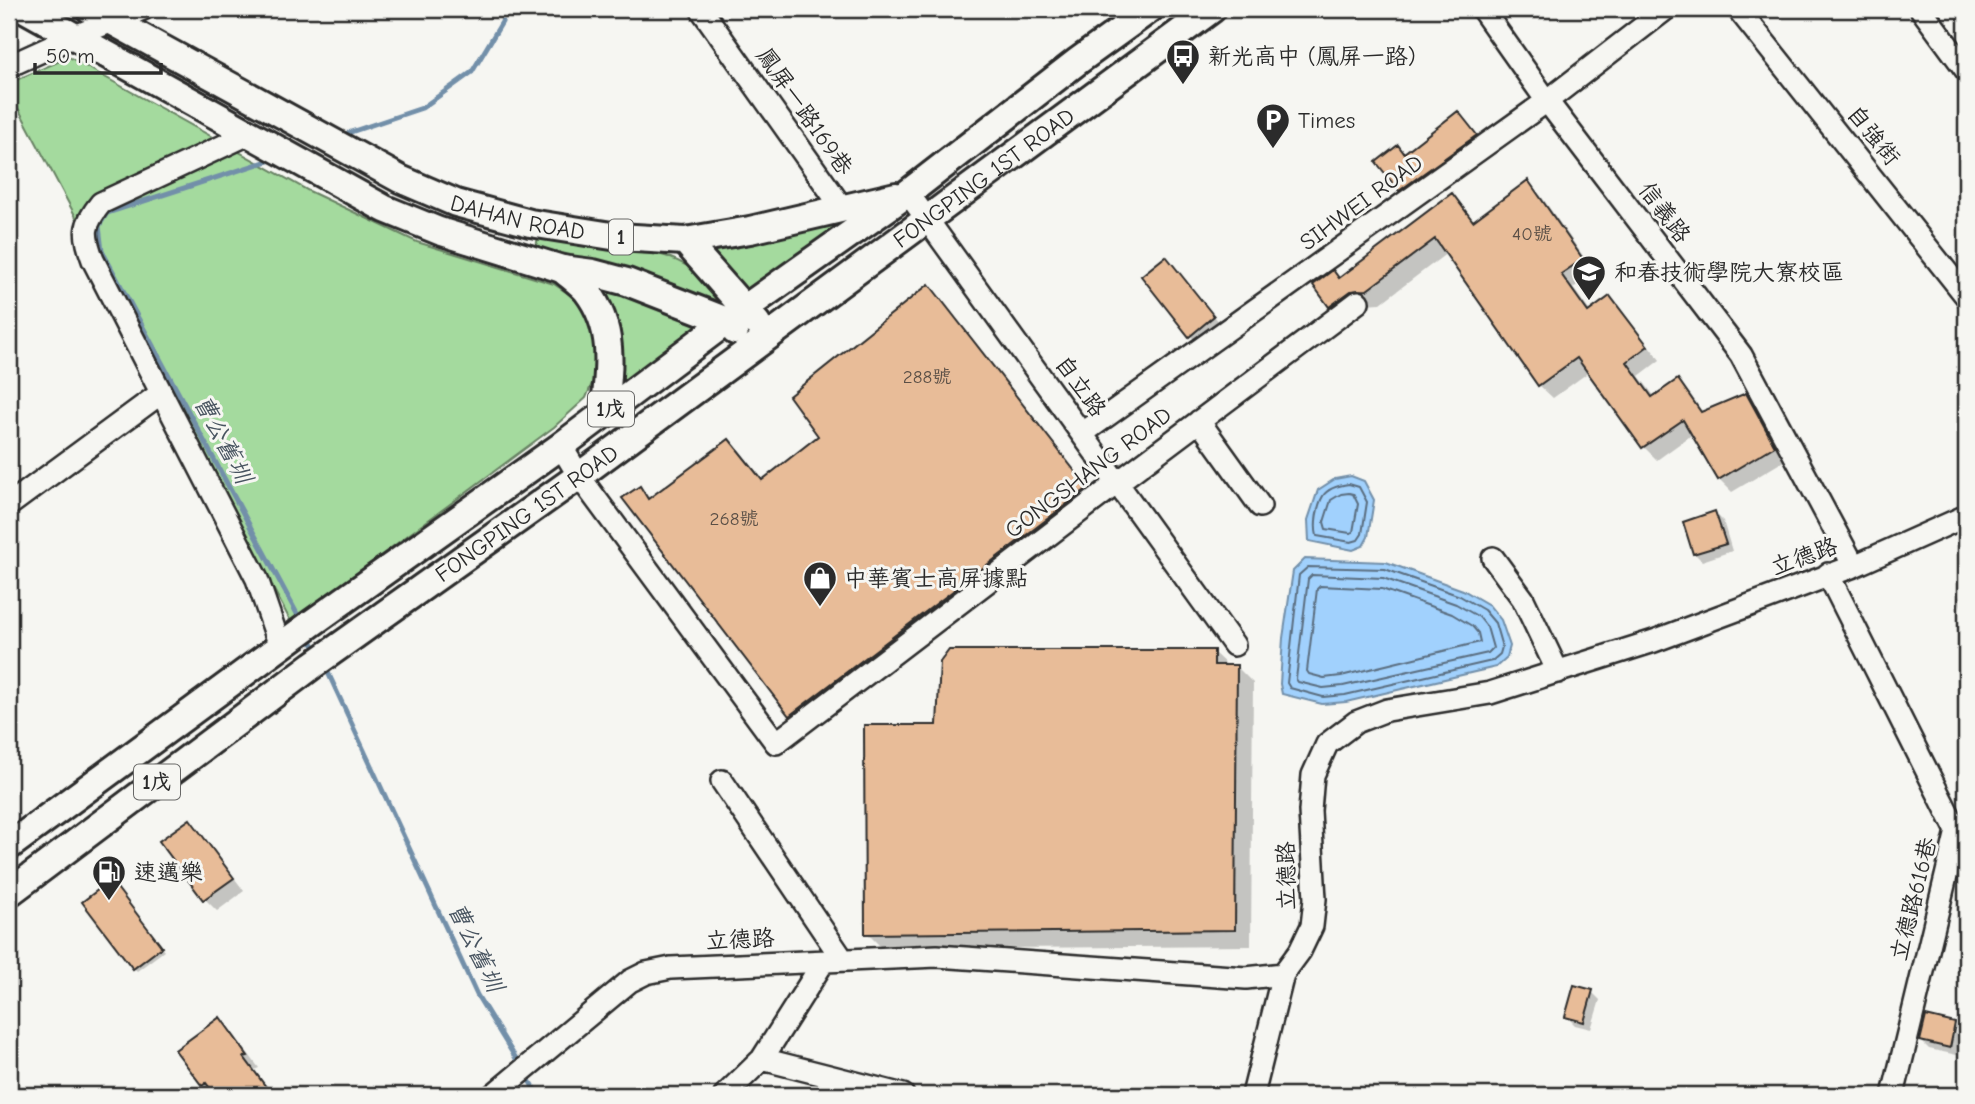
<svg xmlns="http://www.w3.org/2000/svg" width="1975" height="1104" viewBox="0 0 1975 1104" font-family="'Comic Neue','LXGW WenKai TC',sans-serif">
  <style>
    .green { fill: #a4da9e; stroke: #688264; stroke-width: 2 }
    .water { fill: #a1d1fd; stroke: #728fa9; stroke-width: 2 }
    .shadow { fill: #0003 }
    .lines { fill: none; stroke-linecap: round; stroke-linejoin: round }
    .shore { stroke: #5a6d7f; stroke-width: 2 }
    .stream { stroke: #728fa9; stroke-width: 5 }
    .building { fill: #e8bc98; stroke: #2b2b2b; stroke-width: 2 }
    .minor-casing { stroke: #2b2b2b; stroke-width: 26 }
    .major-casing { stroke: #2b2b2b; stroke-width: 32 }
    .minor { stroke: #f6f6f2; stroke-width: 21 }
    .major { stroke: #f6f6f2; stroke-width: 26 }
    .labels { text-anchor: middle; stroke-width: 6; stroke-linejoin: round; paint-order: stroke }
    .number-label { font-size: 19px; fill: #5a4f46 }
    .shield { fill: #f6f6f2; stroke: #686867; stroke-width: 2 }
    .shield-label { font-size: 21px; font-weight: bold; fill: #2b2b2b }
    .poi-label { font-size: 23px; fill: #2b2b2b; stroke: #f6f6f2; text-anchor: start }
    .street-label { font-size: 23px; fill: #2b2b2b; stroke: #f6f6f2 }
    .water-label { font-size: 24px; font-style: italic; fill: #485460; stroke: #f6f6f2 }
  </style>
  <rect width="100%" height="100%" fill="#f6f6f2"/>
  <filter id="ink" filterUnits="userSpaceOnUse"><feTurbulence type="fractalNoise" baseFrequency=".0143" numOctaves="2"/><feDisplacementMap in="SourceGraphic" scale="14" xChannelSelector="R" yChannelSelector="G"/><feConvolveMatrix kernelMatrix="1 2 1 2 8 2 1 2 1" color-interpolation-filters="sRGB"/></filter>
  <g filter="url(#ink)">
    <!-- green -->
    <path class="green" d="M69,57L309,191L417,242L554,284L576,299L593,327L598,357L593,381L586,398L554,427L291,622L9,91V83Z
      M848,222L750,295L706,248L755,241Z
      M538,237L656,253C694,264 707,280 734,306L724,313L605,263L536,247Z
      M590,283L639,298L705,327L614,397Z"/>
    <!-- water -->
    <path class="water" d="M1351,476L1364,481L1374,500L1368,537L1363,546L1353,550L1309,541L1308,520L1318,490L1335,479Z
      M1305,559L1386,562L1463,590L1489,605L1501,620L1510,646L1507,657L1496,667L1346,702L1322,704L1282,694L1280,684L1283,638L1293,571Z"/>
    <!-- shadow -->
    <path class="shadow" d="M1468,124L1486,146L1410,200L1400,190L1405,155Z
      M1528,183L1541,196L1595,273L1573,288L1591,313L1610,298L1623,312L1660,360L1639,376L1655,397L1677,382L1691,395L1703,413L1746,395L1759,408L1787,459L1732,492L1719,479L1693,434L1657,460L1643,446L1589,372L1553,398L1539,385L1447,253L1381,303L1364,304L1344,319L1330,306L1315,285L1340,279L1452,196L1475,222Z
      M1166,259L1225,329L1202,348L1190,335Z
      M928,286L945,303L1103,506L806,732L790,715L624,498L640,488L651,499L729,441L764,481L820,436Z
      M1715,513L1723,521L1732,551L1702,561L1694,553Z
      M1966,593V618L1957,598Z
      M1213,652L1228,666H1236L1253,683L1251,946L883,949L867,933L938,727Z
      M189,821L201,833L244,891L217,911L205,899L162,841Z
      M114,886L164,951L137,971L134,968Z
      M1592,992L1600,1000L1591,1029L1575,1025L1567,1017Z
      M220,1020L232,1032L259,1068L254,1070L273,1095H214L203,1085Z
      M1954,1025L1962,1033L1957,1055L1929,1049L1921,1041Z"/>
    <g class="lines">
      <!-- shore -->
      <path class="shore" d="M1349,484L1359,487L1367,502L1362,534L1358,540L1351,542L1317,536C1314,525 1317,506 1323,496C1328,488 1341,485 1349,484Z
        M1349,493L1353,494L1358,504L1353,532L1350,533L1326,529L1324,522L1331,500L1341,494Z
        M1308,567L1385,569L1460,596L1484,610L1495,623L1502,647L1500,654L1492,661L1345,695L1323,697L1290,688L1287,683L1299,575Z
        M1312,575L1383,578L1456,604L1479,617L1487,627L1493,648L1488,653L1343,686L1323,688L1298,682L1296,679L1308,579Z
        M1320,586L1382,589L1452,614L1472,626L1478,633L1480,642L1341,676L1324,678L1309,674L1307,671L1317,589Z"/>
      <!-- stream -->
      <path class="stream" d="M339,136L422,108L472,72L502,22L505,9
        M274,159L107,213L99,226L102,251L302,623
        M308,635L318,654
        M325,666L477,995L520,1065
        M525,1074L538,1095"/>
    </g>
    <!-- building -->
    <path class="building" d="M1458,111L1477,135L1399,191L1376,162L1398,145L1404,153Z
      M1528,180L1583,259L1561,274L1588,312L1610,296L1648,346L1627,362L1652,397L1678,379L1701,412L1746,393L1775,446L1718,480L1683,420L1642,448L1577,358L1538,386L1435,239L1367,290L1351,291L1329,307L1313,285L1333,270L1339,278L1452,193L1473,221Z
      M1166,256L1214,316L1189,337L1141,276Z
      M929,284L1088,488L789,716L622,498L640,486L648,499L729,439L762,480L818,436L789,396Z
      M1715,511L1726,544L1693,554L1683,522Z
      M949,650H1214V665H1237L1235,930L865,934L864,725H937L940,662Z
      M190,819L234,878L203,900L159,841Z
      M111,880L162,947L133,969L82,902Z
      M1574,985L1593,990L1584,1022L1565,1017Z
      M1926,1016L1955,1023L1950,1048L1920,1041Z
      M220,1017L248,1056L244,1057L272,1095H215L206,1083L202,1086L175,1050Z"/>
    <g class="lines">
      <!-- minor casing -->
      <g class="minor-casing">
        <path id="minor" d="M701,9L843,209
          M1482,9L1547,101L1741,355L1854,566
          M1738,9L1966,296
          M1921,9L1966,70
          M9,66L75,36L143,9
          M251,133L101,203C83,225 83,234 93,260L257,579L280,646
          M908,193L1234,645
          M1199,421L1260,506
          M1083,433L1547,101L1666,9
          M561,446L579,476L776,743L1117,483L1358,302
          M9,505L161,393
          M1493,558L1523,599L1558,672
          M1828,574L1957,831L1893,1095
          M722,781L843,960
          M762,1059L903,1095
          M493,1095L630,981L646,973L671,968L937,956L1246,978L1283,974L1300,951L1312,926L1315,899L1310,811L1313,775L1327,744L1356,722L1387,710L1490,693L1654,641L1854,566L1966,516
          M725,1095L762,1059L824,961
          M1253,1095L1283,974"/>
      </g>
      <!-- major casing -->
      <g class="major-casing">
        <g id="major">
          <path d="M25,9L385,209L439,231L562,269L593,273L627,282L727,321L735,331"/>
          <path id="s1" d="M90,9L400,179L456,203L530,223L618,237L685,241L750,230L896,196"/>
          <path d="M685,241L757,323"/>
          <path d="M562,269C570,276 580,283 587,291C616,329 609,371 604,414"/>
          <path d="M9,846L312,623L561,446L727,321L908,193L1078,61L1150,9"/>
          <path id="s2" d="M9,893L313,665L579,476L1212,9"/>
        </g>
      </g>
      <!-- minor -->
      <use href="#minor" class="minor"/>
      <!-- major -->
      <use href="#major" class="major"/>
    </g>
  </g>
  <!-- icons -->
  <defs>
    <g id="bus-pin" transform="scale(1.75)"><path d="M0 17L-7.5 6A9.5 9.5 0 1 1 7.5 6Z" fill="#2b2b2b" stroke="#f6f6f2"/><path d="M-5-6H5V4H4V6H2V4H-2V6H-4V4H-5ZM-3.5-4V0h7V-4ZM-3.5 1.2v1.5H-2V1.2ZM2 1.2v1.5H3.5V1.2Z" fill="#fff"/></g>
    <g id="parking-pin" transform="scale(1.75)"><path d="M0 17L-7.5 6A9.5 9.5 0 1 1 7.5 6Z" fill="#2b2b2b" stroke="#f6f6f2"/><path d="M-3.5-5.5H1a3.5 3.5 0 0 1 0 7H-1V5.5H-3.5ZM-1-3.4V-.6H.8a1.4 1.4 0 0 0 0-2.8Z" fill="#fff"/></g>
    <g id="university-pin" transform="scale(1.75)"><path d="M0 17L-7.5 6A9.5 9.5 0 1 1 7.5 6Z" fill="#2b2b2b" stroke="#f6f6f2"/><path d="M0-5L7-2L0 1L-7-2ZM-4 1L0 2.5L4 1V4Q0 6-4 4Z" fill="#fff"/></g>
    <g id="shop-pin" transform="scale(1.75)"><path d="M0 17L-7.5 6A9.5 9.5 0 1 1 7.5 6Z" fill="#2b2b2b" stroke="#f6f6f2"/><path d="M-5-2.5h2.3a2.7 3.5 0 0 1 5.4 0H5L5.5 6h-11ZM-1.5-2.5h3a1.5 2.3 0 0 0-3 0Z" fill="#fff"/></g>
    <g id="fuel-pin" transform="scale(1.75)"><path d="M0 17L-7.5 6A9.5 9.5 0 1 1 7.5 6Z" fill="#2b2b2b" stroke="#f6f6f2"/><path d="M-5.5-6h7V0h2V4h1.3V-2.5L3-4.5l.8-.8L6-3V5H2.5V1h-1V6h-7ZM-4.2-4.7v3.2H.2V-4.7Z" fill="#fff"/></g>
  </defs>
  <g fill-rule="evenodd">
    <use href="#bus-pin" x="1183" y="56"/>
    <use href="#parking-pin" x="1273" y="120"/>
    <use href="#university-pin" x="1589" y="272"/>
    <use href="#shop-pin" x="820" y="578"/>
    <use href="#fuel-pin" x="109" y="872"/>
  </g>
  <g class="labels">
    <!-- number labels -->
    <g class="number-label">
      <text x="1532" y="240">40號</text>
      <text x="927" y="383">288號</text>
      <text x="734" y="525">268號</text>
    </g>
    <!-- shield labels -->
    <g class="shield">
      <rect x="609" y="219.5" width="24" height="35" rx="5"/>
      <rect x="588" y="391.5" width="46" height="35" rx="5"/>
      <rect x="134" y="764.5" width="46" height="35" rx="5"/>
    </g>
    <g class="shield-label">
      <text x="621" y="244">1</text>
      <text x="611" y="416">1戊</text>
      <text x="157" y="789">1戊</text>
    </g>
    <!-- poi labels -->
    <g class="poi-label">
      <text x="1208" y="64">新光高中 (鳳屏一路)</text>
      <text x="1298" y="128">Times</text>
      <text x="1614" y="280">和春技術學院大寮校區</text>
      <text x="844" y="586">中華賓士高屏據點</text>
      <text x="134" y="880">速邁樂</text>
    </g>
    <!-- street labels -->
    <g class="street-label">
      <text transform="translate(805 111) rotate(55)" y="8">鳳屏一路169巷</text>
      <text transform="translate(1874 135) rotate(51)" y="8">自強街</text>
      <text dy="8" stroke="none"><textPath href="#s2" startOffset="1209">FONGPING 1ST ROAD</textPath></text>
      <text transform="translate(1361 202) rotate(-36)" y="8">SIHWEI ROAD</text>
      <text transform="translate(1665 212) rotate(53)" y="8">信義路</text>
      <text dy="8" stroke="none"><textPath href="#s1" startOffset="478">DAHAN ROAD</textPath></text>
      <text transform="translate(1081 386) rotate(54)" y="8">自立路</text>
      <text transform="translate(1088 472) rotate(-37)" y="8">GONGSHANG ROAD</text>
      <text dy="8" stroke="none"><textPath href="#s2" startOffset="642">FONGPING 1ST ROAD</textPath></text>
      <text transform="translate(1804 556) rotate(-20)" y="8">立德路</text>
      <text transform="translate(1286 876) rotate(-91)" y="8">立德路</text>
      <text transform="translate(1913 899) rotate(-76)" y="8">立德路616巷</text>
      <text transform="translate(740 939) rotate(-3)" y="8">立德路</text>
    </g>
    <!-- water labels -->
    <g class="water-label">
      <text transform="translate(223 439) rotate(62)" y="8">曹公舊圳</text>
      <text transform="translate(476 947) rotate(64)" y="8">曹公舊圳</text>
    </g>
  </g>
  <!-- margin -->
  <rect width="1975" height="1104" fill="none" stroke="#f6f6f2" stroke-width="35"/>
  <rect x="18" y="18" width="1940" height="1069" fill="none" stroke="#2b2b2b" stroke-width="2.5" filter="url(#ink)"/>
  <!-- scale -->
  <path d="M35 63v10h126v-10" fill="none" stroke="#2b2b2b" stroke-width="3.5"/>
  <text x="46" y="63" font-size="21" fill="#2b2b2b" stroke="#f6f6f2" stroke-width="5" paint-order="stroke">50 m</text>
</svg>
